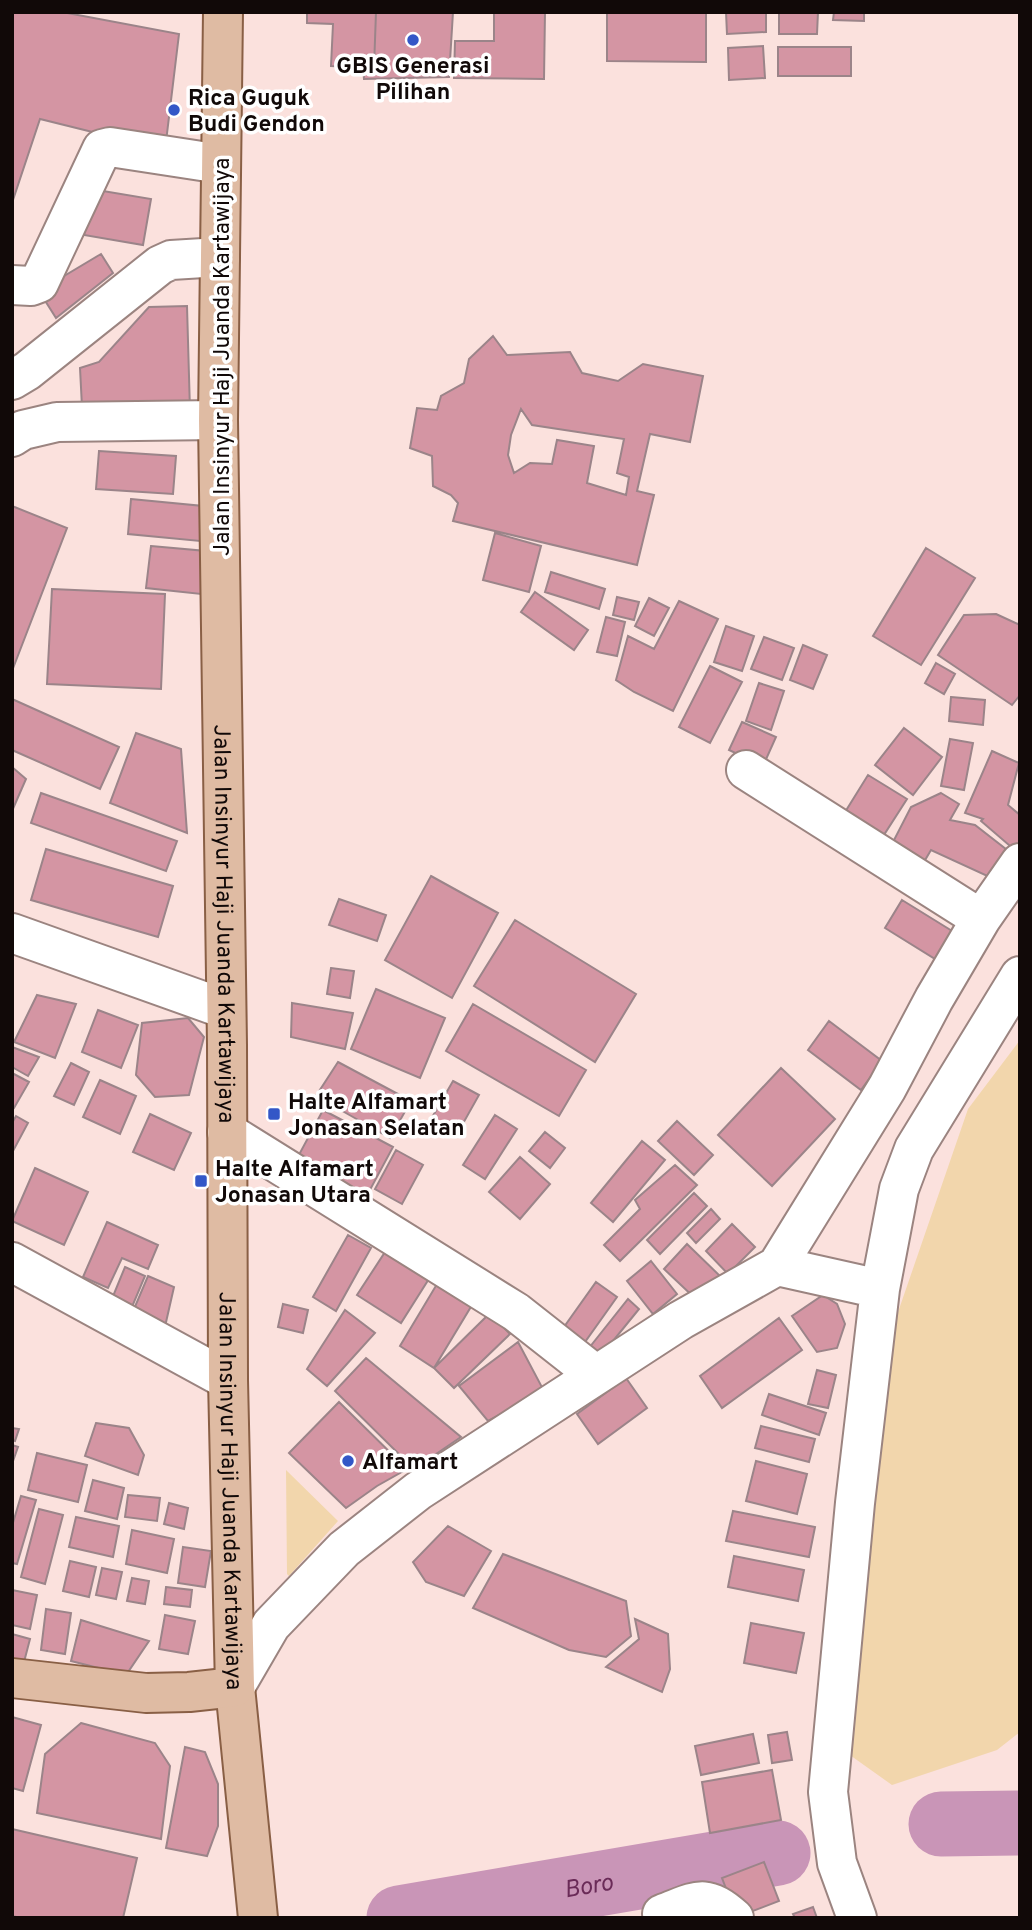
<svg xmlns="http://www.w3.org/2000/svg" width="1032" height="1930" viewBox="0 0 1032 1930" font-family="Overpass,sans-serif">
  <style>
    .green { fill: #f2d6ac }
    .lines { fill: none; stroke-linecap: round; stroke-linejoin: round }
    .river { stroke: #c995b7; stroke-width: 65 }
    .building { fill: #d495a3; stroke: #9b8489; stroke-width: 2; fill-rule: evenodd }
    .minor-casing { stroke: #9b8480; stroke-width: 42 }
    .major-casing { stroke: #895f45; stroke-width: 42 }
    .minor { stroke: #fff; stroke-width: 38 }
    .major { stroke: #dfbba3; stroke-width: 38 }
    .poi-dot { fill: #3357c7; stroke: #fff; stroke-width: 2.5 }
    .labels { text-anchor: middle; stroke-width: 7; stroke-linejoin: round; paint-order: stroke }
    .poi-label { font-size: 23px; font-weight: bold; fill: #110908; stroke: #fff; text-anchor: start }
    .street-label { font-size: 23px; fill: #110908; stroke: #fff }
    .water-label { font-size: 24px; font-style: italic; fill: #6a2b58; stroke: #fff }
  </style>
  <rect width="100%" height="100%" fill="#fbe1dd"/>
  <!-- green -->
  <path class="green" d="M1020,1040V1732L997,1750L892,1785L840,1748L896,1318L968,1109Z
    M286,1470L338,1521L289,1576L287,1574Z"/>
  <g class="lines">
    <!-- river -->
    <g class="river">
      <path d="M941,1824L1020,1823"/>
      <path id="s1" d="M399,1918L778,1853"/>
    </g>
  </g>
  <!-- building -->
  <path class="building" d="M12,12H62L179,34L165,150L40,119L12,203Z
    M307,12H376L374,68L331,66L333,24L307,23Z
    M376,12H453L449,77L364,79L363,67L374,68Z
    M494,12H545L544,79L454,78L455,41H494Z
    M607,12H706V62L607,61Z
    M726,12H766V32L727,34Z
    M779,12H818L817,34H779Z
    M834,12H864V21L833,20Z
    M763,46L765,78L729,80L728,48Z
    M778,47H851V76H778Z
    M91,189L151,199L143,245L84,235Z
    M101,254L113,273L56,318L39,291Z
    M187,306L190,411L82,407L80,368L99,362L149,307Z
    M493,336L507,355L570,352L582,373L618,381L643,364L703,376L690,442L650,434L637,491L654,495L637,565L453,521L458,503L451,495L433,486L432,456L410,448L417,408L437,410L441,396L464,383L469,359ZM521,409L532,425L624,439L617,473L629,477L626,495L587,483L594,446L557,440L552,464L530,463L514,473L508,455L511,435Z
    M99,451L176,456L173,494L96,489Z
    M131,499L203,506L200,541L128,534Z
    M12,506L67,528L12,671Z
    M495,533L541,546L529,592L483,580Z
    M151,546L206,551L201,594L146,588Z
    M926,548L975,578L921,665L873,636Z
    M551,572L605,589L599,609L545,592Z
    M52,589L165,594L161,689L47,684Z
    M535,592L588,630L574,650L521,612Z
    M617,597L639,602L634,620L613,615Z
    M649,598L669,608L654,636L635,626Z
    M679,601L718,619L673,711L634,692L616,680L628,636L654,649Z
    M996,614L1020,625V695L1012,705L938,655L964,615Z
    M606,617L625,622L617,656L597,652Z
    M726,626L754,636L742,671L714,662Z
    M764,637L794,648L782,680L751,669Z
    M803,645L827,655L813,689L790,680Z
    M936,663L955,674L944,694L925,683Z
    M710,666L742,682L710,743L679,727Z
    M759,683L784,691L771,730L746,721Z
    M951,697L985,700L983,725L949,721Z
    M12,699L119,747L100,789L12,750Z
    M742,722L776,737L763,766L729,750Z
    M904,728L942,757L913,795L875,765Z
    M136,733L181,749L187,833L110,803Z
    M950,739L973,743L964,790L941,786Z
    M992,751L1019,763L1008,805L1020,815V849L1017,852L981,821L983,819L965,813Z
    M12,767L26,779L12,811Z
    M868,775L907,799L880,841L842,817Z
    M41,793L177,841L166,871L31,823Z
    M941,793L959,804L950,820L975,825L1011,853L996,880L931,850L918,872L900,861L894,840L911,807Z
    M46,849L173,886L158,937L31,900Z
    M431,876L498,913L452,998L385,960Z
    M339,899L386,915L377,941L329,925Z
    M902,900L957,934L940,962L885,928Z
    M515,920L636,994L595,1062L474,986Z
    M331,968L354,971L350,998L327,994Z
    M376,989L445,1018L420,1078L351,1049Z
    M37,995L76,1004L55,1058L14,1042Z
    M292,1003L353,1013L345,1049L291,1037Z
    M473,1004L586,1070L559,1116L446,1051Z
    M98,1010L138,1025L121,1068L82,1052Z
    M188,1018L204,1037L189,1095L155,1097L136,1075L142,1023Z
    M829,1021L882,1061L861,1090L808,1050Z
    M12,1047L39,1057L28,1076L12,1067Z
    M338,1062L411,1101L390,1138L316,1096Z
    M71,1063L89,1072L74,1105L54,1096Z
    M781,1068L835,1119L772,1186L718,1135Z
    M12,1073L29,1082L14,1108L12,1107Z
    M100,1080L136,1096L120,1134L83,1117Z
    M453,1081L479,1095L456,1136L430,1121Z
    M323,1110L393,1147L364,1201L294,1164Z
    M150,1114L191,1133L174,1170L133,1152Z
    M495,1115L517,1129L485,1179L463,1165Z
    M16,1116L28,1123L13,1151L12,1123Z
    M677,1121L713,1155L694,1175L658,1141Z
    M545,1132L565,1148L550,1168L529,1151Z
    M642,1141L665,1160L613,1222L591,1203Z
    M396,1150L423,1165L402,1204L375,1189Z
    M520,1157L550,1184L520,1219L489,1192Z
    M675,1165L697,1185L620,1261L604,1245L640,1209L635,1200Z
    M35,1168L88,1192L64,1245L12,1221Z
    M694,1193L707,1206L660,1254L647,1240Z
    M711,1209L720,1219L696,1243L687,1233Z
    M107,1222L158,1245L148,1269L122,1258L108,1288L83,1277Z
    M732,1224L755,1247L728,1274L706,1251Z
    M348,1235L371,1248L336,1311L313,1297Z
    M687,1244L721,1277L698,1301L664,1269Z
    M389,1246L432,1274L401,1323L357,1295Z
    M651,1261L677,1294L653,1314L627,1281Z
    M125,1267L145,1276L129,1314L109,1306Z
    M148,1276L174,1287L164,1331L131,1316Z
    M596,1282L617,1297L580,1349L559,1334Z
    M437,1284L472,1305L434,1368L400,1346Z
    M823,1295L837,1304L845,1324L837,1348L817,1352L792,1316Z
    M628,1299L639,1309L600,1357L589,1348Z
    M283,1304L308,1310L303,1333L278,1327Z
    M345,1310L375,1333L327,1386L307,1369Z
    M490,1313L510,1334L454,1388L434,1368Z
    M779,1318L802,1350L722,1408L700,1376Z
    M518,1342L544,1391L488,1421L459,1386Z
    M366,1358L461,1437L414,1469L335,1391Z
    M817,1370L836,1375L828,1408L808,1404Z
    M626,1378L647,1408L598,1444L577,1414Z
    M769,1394L826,1413L819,1435L762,1415Z
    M339,1402L407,1469L377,1486L346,1508L289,1453Z
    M96,1423L129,1428L144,1455L138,1475L85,1456Z
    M761,1426L815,1439L809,1462L755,1448Z
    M12,1428L19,1429L15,1441L12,1440Z
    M12,1445L18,1447L12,1464Z
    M37,1453L87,1465L78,1502L28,1490Z
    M756,1461L807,1474L797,1514L746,1501Z
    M93,1480L124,1488L117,1519L85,1511Z
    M128,1495L160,1498L157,1521L125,1517Z
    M21,1496L36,1500L17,1564L12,1563V1526Z
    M169,1503L188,1508L184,1529L164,1524Z
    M39,1509L63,1515L45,1584L21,1577Z
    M733,1511L815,1527L809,1557L726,1541Z
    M76,1517L119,1526L113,1557L69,1547Z
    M448,1526L491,1551L464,1596L426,1582L413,1562Z
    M132,1530L174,1539L167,1573L126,1564Z
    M183,1547L211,1551L205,1587L178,1583Z
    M503,1554L626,1601L631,1636L606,1657L569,1650L473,1608Z
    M734,1556L804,1570L798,1601L728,1587Z
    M70,1561L96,1567L89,1597L63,1591Z
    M102,1568L122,1572L116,1599L96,1595Z
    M132,1578L149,1581L145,1604L127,1601Z
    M166,1587L192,1590L190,1607L164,1604Z
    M12,1590L37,1595L30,1629L12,1625Z
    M46,1609L71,1613L65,1654L41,1650Z
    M165,1615L195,1621L188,1654L159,1649Z
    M635,1619L668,1634L670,1669L662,1692L606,1667L639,1639Z
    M81,1620L149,1641L126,1675L71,1661Z
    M751,1623L804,1633L796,1673L744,1663Z
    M12,1634L30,1639L24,1662L12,1659Z
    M12,1717L41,1725L23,1791L12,1788Z
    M81,1723L155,1743L170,1766L161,1839L37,1813L45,1754Z
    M787,1732L792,1760L772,1763L768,1735Z
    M753,1734L759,1763L701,1775L695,1746Z
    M185,1747L205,1752L218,1784V1826L207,1856L166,1848Z
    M772,1770L781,1820L710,1833L702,1782Z
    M12,1829L137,1858L123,1918H21L12,1916Z
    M764,1862L779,1901L737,1917L722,1878Z
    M813,1907L817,1918H795L793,1914Z"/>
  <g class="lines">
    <!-- minor casing -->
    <g class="minor-casing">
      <path id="minor" d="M12,285L31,286L39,283L102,149L110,147L221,164
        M12,380L27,371L160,265L171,260L220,257
        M12,437L23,430L57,422L218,420
        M746,770L981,919
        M12,933L225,1009
        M227,1132L516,1312L596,1375
        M12,1262L228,1380
        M777,1266L880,1289L855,1503L828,1792L837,1863L857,1918
        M880,1289L899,1189L914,1149L1020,976
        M235,1687L271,1625L344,1549L418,1491L681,1320L777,1266L887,1088L934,999L981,919L1020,863
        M662,1914C695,1902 705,1891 734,1918"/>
    </g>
    <!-- major casing -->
    <g class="major-casing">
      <g id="major">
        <path id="s2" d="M223,12L218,420L227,1045L228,1380L235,1687L258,1918"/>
        <path d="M12,1678L146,1693L189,1692L235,1687"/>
      </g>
    </g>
    <!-- minor -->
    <use href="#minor" class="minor"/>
    <!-- major -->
    <use href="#major" class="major"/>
  </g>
  <!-- markers -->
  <g class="poi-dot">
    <circle cx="413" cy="40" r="7"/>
    <circle cx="174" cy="110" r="7"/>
    <rect x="267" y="1107" width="14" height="14" rx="3.5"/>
    <rect x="194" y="1174" width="14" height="14" rx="3.5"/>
    <circle cx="348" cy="1461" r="7"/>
  </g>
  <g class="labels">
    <!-- poi labels -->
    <g class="poi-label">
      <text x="413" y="73" text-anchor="middle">GBIS Generasi<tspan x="413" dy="26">Pilihan</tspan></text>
      <text x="188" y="105">Rica Guguk<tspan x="188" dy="26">Budi Gendon</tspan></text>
      <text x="288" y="1109">Halte Alfamart<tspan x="288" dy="26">Jonasan Selatan</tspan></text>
      <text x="215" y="1176">Halte Alfamart<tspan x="215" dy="26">Jonasan Utara</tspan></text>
      <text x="362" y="1469">Alfamart</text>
    </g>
    <!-- street labels -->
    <g class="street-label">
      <text transform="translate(221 357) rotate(-90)" y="8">Jalan Insinyur Haji Juanda Kartawijaya</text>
      <text dy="8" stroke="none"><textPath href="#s2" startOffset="912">Jalan Insinyur Haji Juanda Kartawijaya</textPath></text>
      <text dy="8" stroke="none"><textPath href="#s2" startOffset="1479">Jalan Insinyur Haji Juanda Kartawijaya</textPath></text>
    </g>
    <!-- water labels -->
    <g class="water-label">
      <text dy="8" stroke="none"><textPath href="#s1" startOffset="192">Boro</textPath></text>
    </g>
  </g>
  <!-- border -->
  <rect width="1032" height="1930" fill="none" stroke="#110908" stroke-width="28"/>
</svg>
